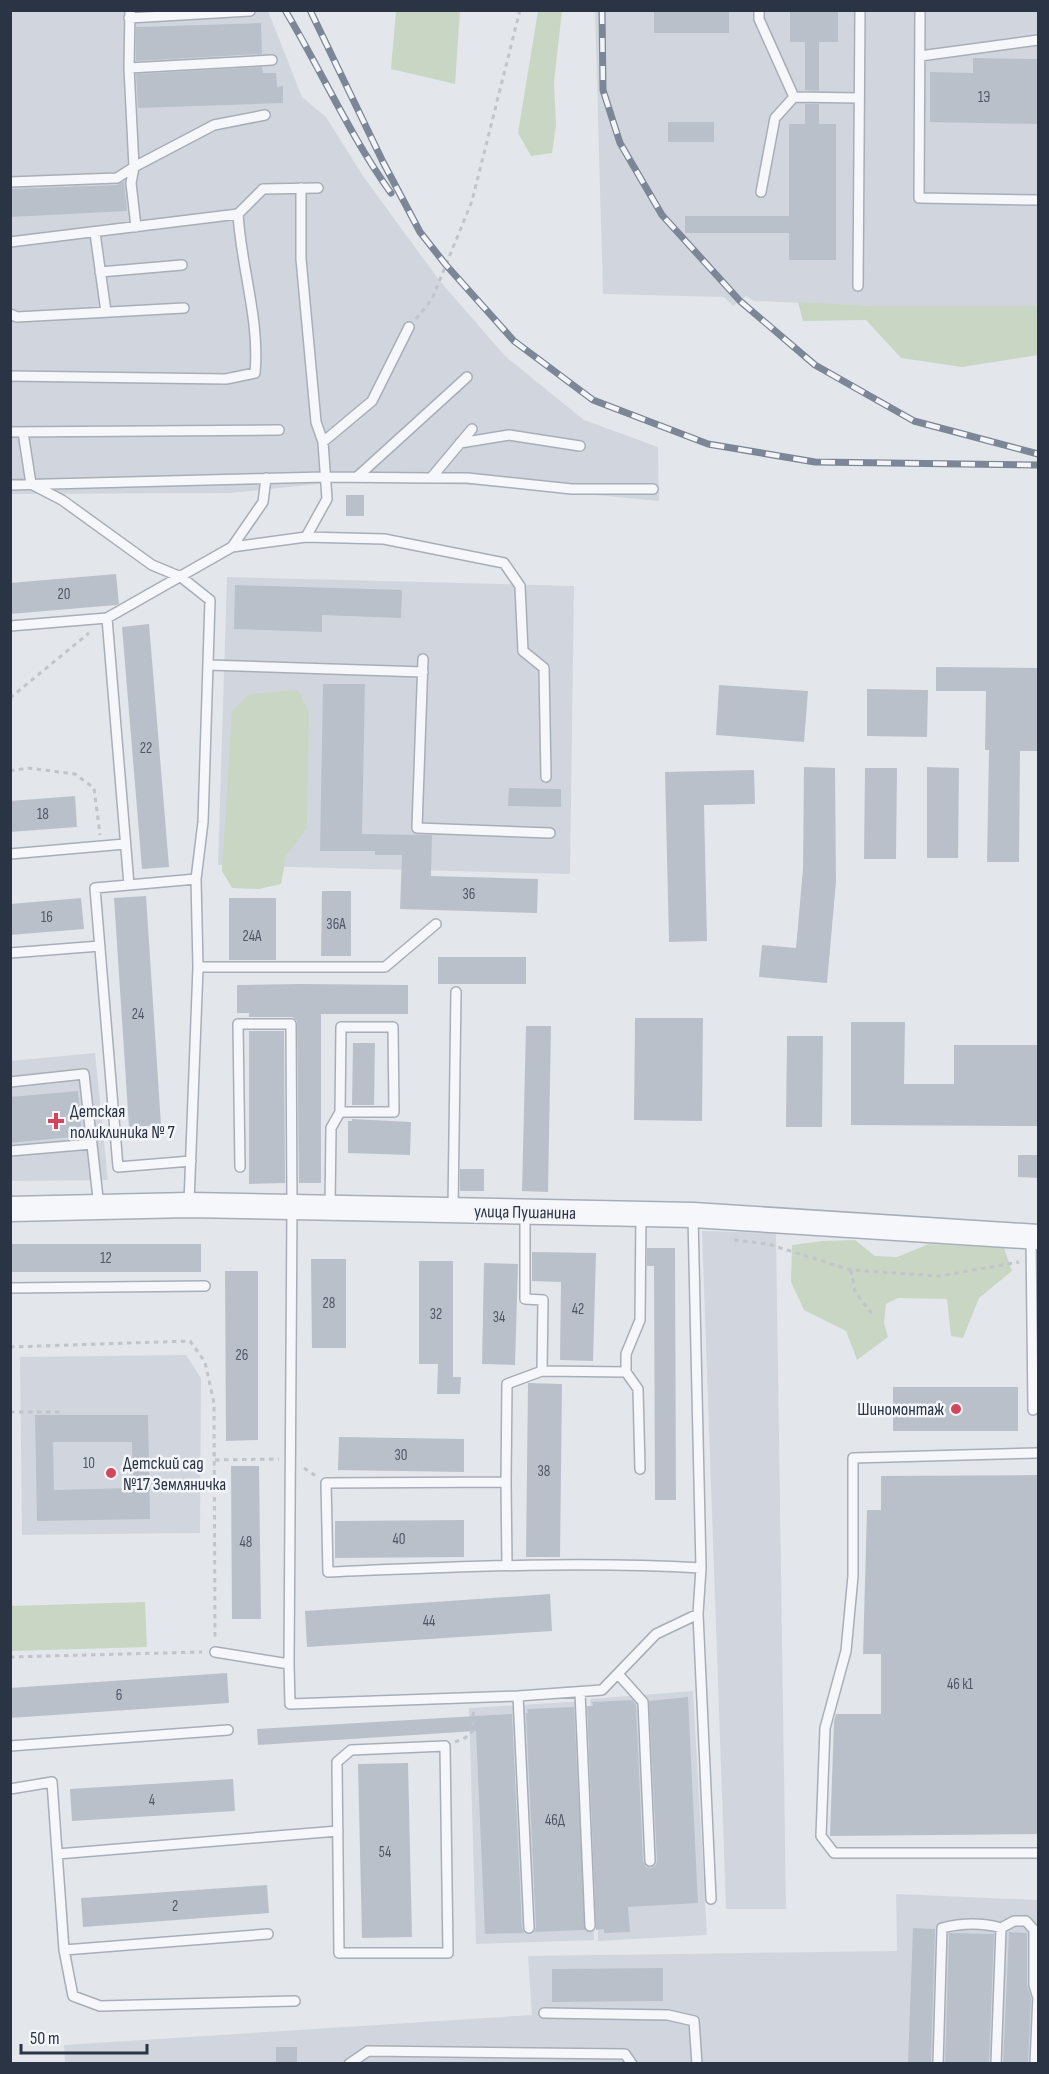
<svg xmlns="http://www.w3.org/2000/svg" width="1049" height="2074" viewBox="0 0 1049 2074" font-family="'Sofia Sans Condensed',sans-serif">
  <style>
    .built { fill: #d1d6de }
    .green { fill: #c9d6c4 }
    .building { fill: #bac0ca; fill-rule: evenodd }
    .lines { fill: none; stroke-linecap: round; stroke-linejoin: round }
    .service-casing { stroke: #a8aeb7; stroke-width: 12 }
    .tertiary-casing { stroke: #a8aeb7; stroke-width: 27 }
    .path { stroke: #c1c4cb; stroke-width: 3; stroke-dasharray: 4.5 4.5; stroke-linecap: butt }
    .service { stroke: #f6f7fa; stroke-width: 9 }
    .tertiary { stroke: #f6f7fa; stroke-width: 24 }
    .rail-casing { stroke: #7c8696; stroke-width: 7 }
    .rail { stroke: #f3f5f9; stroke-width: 4.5; stroke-dasharray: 14; stroke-linecap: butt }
    .poi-dot { fill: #d3465b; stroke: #f3f5f9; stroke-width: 2 }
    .labels { text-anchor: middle; stroke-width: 5; stroke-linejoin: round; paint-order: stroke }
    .number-label { font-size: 15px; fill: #4e5766 }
    .poi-label { font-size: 18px; fill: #2a3445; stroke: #f3f5f9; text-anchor: start }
    .street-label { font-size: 18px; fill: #2a3445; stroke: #f3f5f9 }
  </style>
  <rect width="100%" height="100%" fill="#e3e7ec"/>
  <!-- built -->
  <path class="built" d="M10,11H268L302,97L326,117L363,176L439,280L505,356L584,420L658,447L659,501L501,486L349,481L230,493L11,494Z
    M595,11H1038V306H875L754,301L746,296L733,306L724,297L603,294Z
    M227,577L574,586L570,874L218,865Z
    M95,1053L108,1180L11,1181L10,1061Z
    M702,1231L776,1233L786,1909H726Z
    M186,1355L201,1378L200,1533L22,1535L20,1357Z
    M693,1691L707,1935L598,1941L590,1699Z
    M584,1701L594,1940L476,1944L469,1708Z
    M896,1894L1038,1900V2063L65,2064L64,2045L532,2015L528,1956L897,1951Z"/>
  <!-- green -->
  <path class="green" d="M396,11H460L455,84L391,69Z
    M538,11H562L554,82L556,126L552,153L531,156L518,133Z
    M798,302L875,306H1038V355L962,367L901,358L866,320L803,321Z
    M298,690L309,711L307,828L286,856L281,884L259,889L232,888L222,871L232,710L250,694Z
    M855,1240L875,1256L897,1257L929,1244L1004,1248L1012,1271L979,1298L963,1338L951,1336L947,1299L898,1298L886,1304L884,1323L888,1337L857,1360L846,1331L804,1310L791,1282L792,1245L823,1241Z
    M145,1602L147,1647L11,1651V1606Z"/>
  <!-- building -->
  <path class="building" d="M654,10H729V33H654Z
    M790,10H838V42H819V91L805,90V42H790Z
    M261,23L262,54L136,61V27Z
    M973,58L1038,59V124L930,122V72L973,73Z
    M262,67L263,73H276L277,87L283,86V103L138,108L136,74Z
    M805,104H819V124H836V260H789V233H685V216H789V124H805Z
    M668,122H714V142H668Z
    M124,181L127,211L10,217V189L117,185Z
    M346,495H364V516H346Z
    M116,574L119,604L116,605L10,614V583Z
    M235,585L402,590L401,618L322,615V632L234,629Z
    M149,624L169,867L142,869L122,627Z
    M936,667L1038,668V751H1020L1019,862H987L989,750H985L986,691H936Z
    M323,684H365L362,834L432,835L431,876L538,879L537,913L400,909L402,855H375V851H320Z
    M719,685L808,691L804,742L716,735Z
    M867,689L928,690L927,737L867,736Z
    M804,767L835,768L836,882L827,983L759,977L762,945L796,948L803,869Z
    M927,767L959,768L958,858H927Z
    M865,768H897L896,859H864Z
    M754,770L755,804L704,805L707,941L669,942L665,772Z
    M509,788L561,789V807L508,806Z
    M75,796L77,827L10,832V801Z
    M322,891H351V956H321Z
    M146,896L161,1125L129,1127L114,898Z
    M81,898L84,929L10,935V904Z
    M229,898H276V960H229Z
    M438,957H526V984H438Z
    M301,984L408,985V1014H321V1183H299L297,1021L292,1017H249V1013H237V985Z
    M635,1018H703L702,1121L634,1120Z
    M851,1022H905L904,1084H954V1045H1038V1126L851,1125Z
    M526,1026H551L548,1192L522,1191Z
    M249,1031H284L285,1183L249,1184Z
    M787,1036H823L822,1127H786Z
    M353,1043H375L374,1105H352Z
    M78,1091L82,1136L10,1143V1097Z
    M352,1119L411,1122L410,1155L348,1153V1121H352Z
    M1018,1155H1038V1178L1018,1177Z
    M460,1169H484V1191H460Z
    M10,1244H201V1272H10Z
    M647,1248H675L676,1500H655L654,1266H647Z
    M532,1252L596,1253L593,1361L560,1360L561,1282L532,1281Z
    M311,1259H346V1348H312Z
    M419,1261H453V1377H461L460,1394H437L438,1364H419Z
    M484,1263L518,1264L515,1365L482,1364Z
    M225,1271H258V1440L226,1441Z
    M528,1383L562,1384L560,1557H526Z
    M893,1387H1018V1431H893Z
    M35,1415H148L150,1519L37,1521ZM53,1442H132L133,1488L54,1490Z
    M339,1437L464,1439V1472L338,1470Z
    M231,1466H259L261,1619H232Z
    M1038,1475V1834L830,1836L834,1722L836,1714H881V1654H863L867,1510H881V1476Z
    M464,1520V1557L335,1558V1521Z
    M550,1594L552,1631L307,1647L305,1611Z
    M227,1673L229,1703L10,1718V1688Z
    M688,1697L698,1903L628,1907L630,1932L604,1933V1929L596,1930L587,1706H593L592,1702L632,1700L636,1705L643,1861L646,1867L651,1868L656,1865L657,1861L649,1701Z
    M574,1707L585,1930L534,1932L536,1928L526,1713H528L527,1709Z
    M512,1714L522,1928L524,1933L485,1934L476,1731L258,1745L257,1729Z
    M408,1763L412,1937L362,1938L358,1764Z
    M233,1779L235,1811L72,1821L70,1789Z
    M267,1885L269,1913L83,1927L81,1898Z
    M913,1928L935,1929L931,2064H908Z
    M1009,1932L1027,1933V1985L1031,1998L1028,2064H1003Z
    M949,1933L994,1934L989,2064H945Z
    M663,1968V2001L552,2002V1969Z
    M276,2047H297V2064H276Z"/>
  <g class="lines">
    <!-- service casing -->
    <g class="service-casing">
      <path id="service" d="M130,10L129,68L134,167L131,183L136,227
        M759,10V19L794,97L859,98
        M920,10L919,198L1038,200
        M129,18L250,11
        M920,56L1038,40
        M129,68L272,60
        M10,182L117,178L134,167L214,125L265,115
        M301,188V259L316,422L323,442L327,499L306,537
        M761,192L775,118L794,97
        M95,233L106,312
        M10,242L238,214L263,189L318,188
        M100,272L182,265
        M858,286L860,10
        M10,314L17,317L184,308
        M10,376L226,379L255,373C260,320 241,267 238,214
        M10,432L279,430
        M23,432L31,484L62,500L152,565L181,577L210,600L203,822L196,879L198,967L189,1203
        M323,442L372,401L409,327
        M460,443L509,435L580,446
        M357,477L467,377
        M431,478L472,429
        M10,485L325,477L431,478H467L572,489H653
        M232,547L263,502L266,478
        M107,618L129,885
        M10,626L107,618L232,547L306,537L384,539L504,563L520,586L523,651L544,668L546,777
        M423,659L417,828L550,833
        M208,665L423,672
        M10,854L125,844
        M10,953L100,946
        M198,967H385L436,924
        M10,1082L84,1074L99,1207
        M10,1151L92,1144
        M191,1161L118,1167L95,888L196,879
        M240,1167L238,1024H291L292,1208L289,1664
        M330,1206L331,1128L340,1112L341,1027H393L394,1112H340
        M453,1209L456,992
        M525,1213V1299L543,1300L542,1371L626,1372
        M693,1217L701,1568L698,1614L711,1899
        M1031,1237L1033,1410
        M10,1288L205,1286
        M1038,1453L853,1458V1576L846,1651L825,1728L821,1836L834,1853H1038
        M640,1469L638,1389L626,1372V1354L640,1320L641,1214
        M506,1482L507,1384L542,1371
        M507,1565L506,1482L326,1483L328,1572C453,1567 577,1561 701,1568
        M215,1652L289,1664L290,1704L518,1696L602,1690L656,1634L698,1614
        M618,1674L643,1702L650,1861
        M580,1692L590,1926
        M518,1696L529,1928
        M10,1746L228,1730
        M445,1746L448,1953H339L337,1762L351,1750Z
        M10,1789L52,1782L64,1950L73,1996L100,2006L295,2001
        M57,1854L338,1831
        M64,1950L268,1934
        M544,2013L668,2015L694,2021L697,2064
        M349,2064L368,2051L625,2054L632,2064
        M938,2064L942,1928C962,1923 980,1922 1001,1928
        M996,2064L1001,1928L1014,1921H1026L1034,1930V1985L1037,1995
        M1035,2064L1038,1995"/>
    </g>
    <!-- tertiary casing -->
    <g class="tertiary-casing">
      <path id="tertiary" d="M10,1209L189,1205L693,1215L1038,1237"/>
    </g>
    <!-- path -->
    <path class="path" d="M416,319L432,299L472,201L520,10
      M10,698L89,633
      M10,771L28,768L75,774L94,788L100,835
      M734,1240L768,1244L851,1270L940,1276L1019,1262
      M851,1270L855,1292L872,1314
      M10,1347L190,1341L205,1362L214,1403L215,1640
      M10,1412H64
      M215,1460L279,1459
      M304,1468L316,1476
      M10,1657L202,1652
      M455,1742L465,1738L473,1731V1714L475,1709"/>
    <!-- service -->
    <use href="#service" class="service"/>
    <!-- tertiary -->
    <use href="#tertiary" class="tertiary"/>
    <!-- rail casing -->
    <g class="rail-casing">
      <path id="rail" d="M285,10C321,70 350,136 391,193
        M310,10L383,162L420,232L446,265L514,341L593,400L708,444L815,462L1038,465
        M602,10L603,90L620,143L662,215L740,301L815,365L914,421L1038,454"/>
    </g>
    <!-- rail -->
    <use href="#rail" class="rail"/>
  </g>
  <!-- markers -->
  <g class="poi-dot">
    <path d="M53 1112h6v6h6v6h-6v6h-6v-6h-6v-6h6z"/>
    <circle cx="956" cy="1409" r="6"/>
    <circle cx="111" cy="1473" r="6"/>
  </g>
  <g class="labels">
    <!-- number labels -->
    <g class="number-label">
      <text x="984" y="102">1Э</text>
      <text x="64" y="599">20</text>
      <text x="146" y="753">22</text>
      <text x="43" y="819">18</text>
      <text x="469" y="899">36</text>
      <text x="47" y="922">16</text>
      <text x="336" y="929">36А</text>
      <text x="252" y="941">24А</text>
      <text x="138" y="1019">24</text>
      <text x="106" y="1263">12</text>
      <text x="329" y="1308">28</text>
      <text x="578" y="1314">42</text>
      <text x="436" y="1319">32</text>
      <text x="499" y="1322">34</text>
      <text x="242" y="1360">26</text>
      <text x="401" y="1460">30</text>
      <text x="89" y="1468">10</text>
      <text x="544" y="1476">38</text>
      <text x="399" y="1544">40</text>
      <text x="246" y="1547">48</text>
      <text x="429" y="1626">44</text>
      <text x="960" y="1689">46 к1</text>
      <text x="119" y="1700">6</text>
      <text x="152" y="1805">4</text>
      <text x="555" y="1825">46Д</text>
      <text x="385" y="1857">54</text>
      <text x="175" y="1911">2</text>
    </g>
    <!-- poi labels -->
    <g class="poi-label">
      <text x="70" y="1117">Детская<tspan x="70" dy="21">поликлиника № 7</tspan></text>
      <text x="944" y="1415" text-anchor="end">Шиномонтаж</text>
      <text x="123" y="1469">Детский сад<tspan x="123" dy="21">№17 Земляничка</tspan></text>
    </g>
    <!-- street labels -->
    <g class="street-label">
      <text transform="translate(525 1212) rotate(1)" y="6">улица Пушанина</text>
    </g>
  </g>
  <!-- border -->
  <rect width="1049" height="2074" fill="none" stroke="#2a3445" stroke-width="24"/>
  <!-- scale -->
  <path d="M21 2044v9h126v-9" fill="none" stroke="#2a3445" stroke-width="3"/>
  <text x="30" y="2044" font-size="18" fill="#2a3445" stroke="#f3f5f9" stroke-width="4.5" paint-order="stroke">50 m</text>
</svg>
